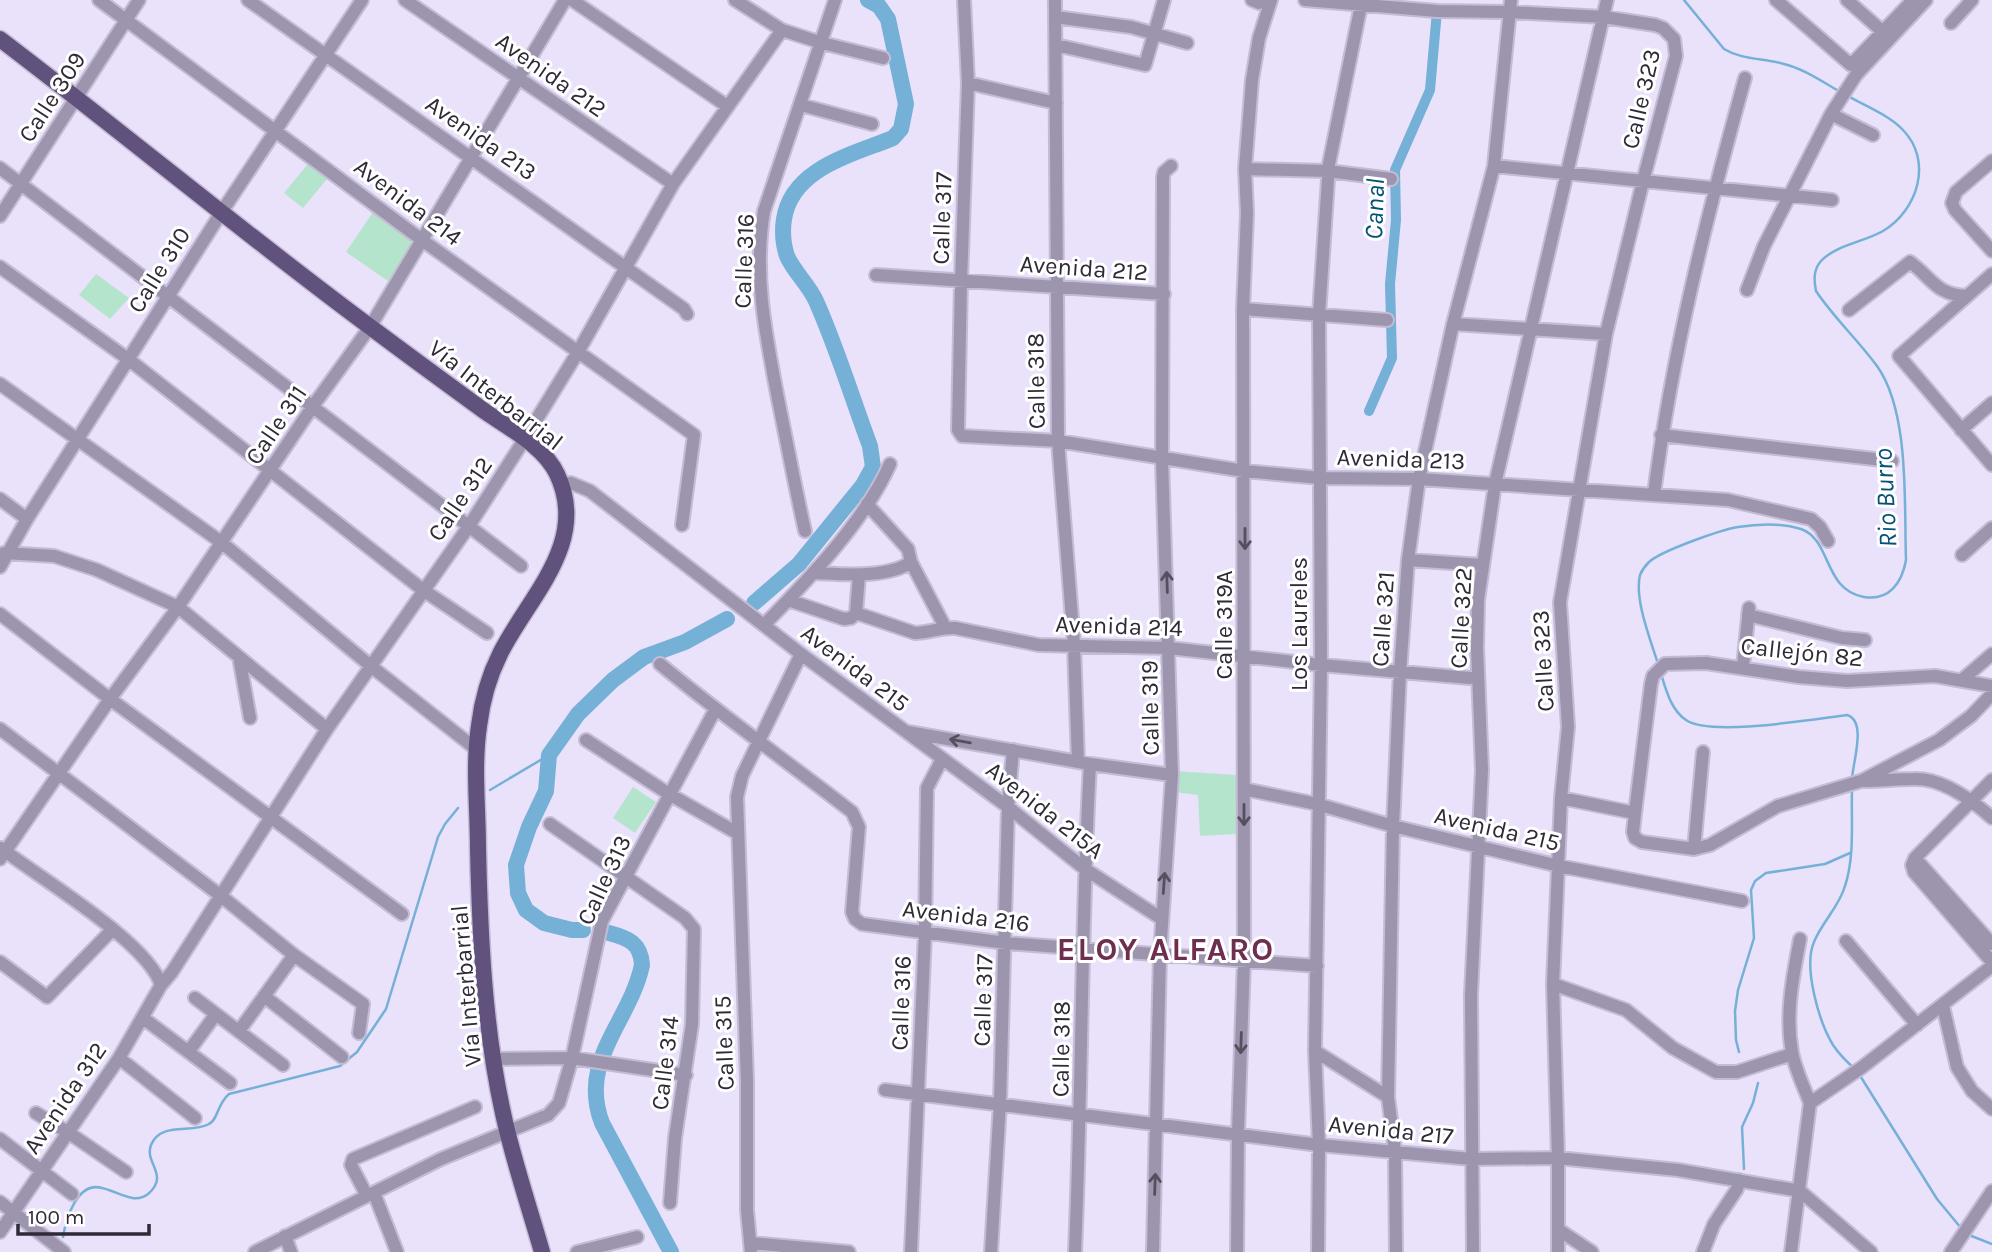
<svg xmlns="http://www.w3.org/2000/svg" width="1992" height="1252" viewBox="0 0 1992 1252" font-family="Karla,sans-serif">
  <style>
    .green { fill: #b4e5cc }
    .lines { fill: none; stroke-linecap: round; stroke-linejoin: round }
    .stream { stroke: #75b0d7; stroke-width: 2.5 }
    .canal { stroke: #75b0d7; stroke-width: 10 }
    .river { stroke: #75b0d7; stroke-width: 16 }
    .minor-casing { stroke: #c4bcd4; stroke-width: 16 }
    .major-casing { stroke: #c4bcd4; stroke-width: 19 }
    .minor { stroke: #9d95ae; stroke-width: 12 }
    .major { stroke: #61527d; stroke-width: 16 }
    .oneway { stroke: #554f60 }
    .labels { text-anchor: middle; stroke-width: 6; stroke-linejoin: round; paint-order: stroke }
    .street-label { font-size: 24px; fill: #2e2a36; stroke: #fff }
    .water-label { font-size: 26px; font-style: italic; fill: #045277; stroke: #fff }
    .district-label { font-size: 32px; font-weight: bold; letter-spacing: 2px; fill: #6d2e4f; stroke: #fff }
  </style>
  <rect width="100%" height="100%" fill="#eae1fb"/>
  <!-- green -->
  <path class="green" d="M308,164L327,179L303,208L284,193Z
    M373,212L412,242L388,281L346,252Z
    M96,274L129,298L110,319L79,295Z
    M1174,771L1236,775L1237,834L1200,836L1198,795L1174,792Z
    M633,787L656,802L635,833L613,818Z"/>
  <g class="lines">
    <!-- stream -->
    <path class="stream" d="M1684,0L1724,49C1742,60 1763,58 1784,64C1804,69 1821,81 1839,91
      M1658,664C1651,641 1634,599 1640,575C1642,570 1645,566 1649,562C1661,551 1720,530 1738,527C1757,524 1782,523 1801,529C1832,540 1823,590 1864,597C1889,601 1902,583 1906,560C1904,505 1910,412 1877,366C1858,340 1834,318 1816,291C1814,281 1813,270 1821,261C1836,245 1864,242 1883,231C1918,210 1933,161 1903,130C1889,115 1865,106 1848,96
      M1661,674C1666,690 1671,710 1686,720C1710,737 1814,719 1847,715C1867,721 1853,761 1852,779
      M1852,789C1851,820 1855,856 1845,886C1839,907 1822,922 1814,942C1803,967 1819,1022 1833,1045C1839,1054 1847,1062 1855,1069
      M490,790L549,755
      M1739,1052L1736,1040L1735,1011L1738,990L1754,938L1751,890L1755,881L1766,873L1825,864L1850,853
      M1859,1074L1937,1199L1961,1228
      M1744,1169L1742,1127L1753,1103L1758,1083
      M1969,1235L1992,1244
      M63,1237C66,1219 77,1181 102,1188C117,1191 134,1205 148,1194C170,1175 144,1163 151,1145C161,1121 191,1134 209,1124C218,1120 217,1104 229,1094L340,1066L357,1052L386,1009L438,837L445,824L458,808"/>
    <!-- canal -->
    <path class="canal" d="M1369,411L1392,358L1390,284L1396,220L1395,170L1430,90L1437,11"/>
    <!-- river -->
    <path class="river" d="M754,603L799,564L863,485L873,467L870,446C852,398 837,348 816,301C809,285 794,272 787,256C783,244 782,232 784,219C792,168 852,155 893,138L901,129L906,104L888,19L879,6L868,0
      M583,930H572L544,923L526,910L518,893L516,865L529,827L546,791L549,755L578,714L613,680L644,657L685,642L727,619
      M609,933C628,938 641,943 642,965C630,1022 578,1060 602,1123L671,1252"/>
    <!-- minor casing -->
    <g class="minor-casing">
      <path id="minor" d="M99,0L422,240L694,435L682,525
        M248,0L684,309L687,314
        M405,0L673,184
        M572,0L727,106
        M735,0L782,30L822,43L883,58
        M964,0L968,83L961,281L958,430L962,436L1058,441L1244,471L1321,478L1419,479L1728,500L1811,519L1820,527L1828,541
        M1055,0L1058,441L1074,644L1078,762
        M1252,0L1259,3
        M1305,0L1437,11L1508,12L1604,17L1655,25L1663,28L1674,39L1676,56L1643,181L1606,334L1560,602L1568,727L1561,798L1553,984L1558,1158V1252
        M1776,0L1851,65L1913,0
        M1847,0L1883,32
        M1055,17L1131,27L1187,43
        M1951,23L1972,0
        M1056,45L1145,65L1164,0
        M968,83L1056,103
        M801,105L872,124
        M1831,114L1873,135
        M1992,161L1956,192L1952,203L1955,210L1992,251
        M1494,166L1832,200
        M0,168L521,566
        M1245,169L1328,171L1391,179
        M0,216L139,0
        M0,267L128,359L423,590L487,633
        M1992,274L1899,356L1992,465
        M876,275L1164,294
        M1747,290L1764,246L1831,114L1856,75L1926,0
        M1243,309L1387,320
        M1849,310L1910,262C1932,278 1936,295 1967,296
        M1453,324L1606,334
        M0,384L221,542L372,667L476,749
        M1961,430L1992,403
        M1661,435L1892,461
        M561,485L571,483L590,491L801,654L1008,807L1085,869L1162,919
        M1654,494C1672,352 1707,216 1745,78
        M0,499L27,519
        M805,531C795,487 787,443 778,399C766,336 753,275 764,211L835,0
        M4,553L54,556L97,570L178,607L327,729
        M1962,555L1992,528
        M1408,560L1483,565
        M911,562L945,627
        M0,567L27,519L221,213L362,0
        M813,573C841,574 887,579 911,562L908,549L867,504
        M788,600L844,619L851,618L856,613L859,575
        M856,613L915,633C929,633 941,627 955,628L1039,645L1169,648L1321,665L1470,678
        M0,614L110,699L402,914
        M1748,615L1842,638L1865,640
        M764,625C807,581 865,521 890,464
        M239,657L250,718
        M660,664C722,716 788,762 852,812L859,827L852,912L855,919L862,924L1006,943L1317,966
        M1743,667L1749,608
        M1963,679L1992,654
        M1992,686L1935,676L1847,681L1799,677L1706,663L1665,664L1653,676L1651,684L1635,813L1633,832L1635,838L1642,842L1694,849L1710,845L1778,806L1861,781L1939,740L1971,716L1992,694
        M0,729L221,896L294,955L363,1004L359,1033
        M908,732L1090,764L1172,775
        M586,740L669,794L737,833
        M1864,781C1881,781 1897,779 1914,779C1943,778 1972,800 1992,818
        M1244,789L1317,804L1393,826L1559,866L1742,901
        M1561,798L1635,813
        M550,824L685,918L694,929L692,1024L675,1138L670,1203
        M1,848C39,878 148,942 161,985
        M1694,849L1703,752
        M1915,858L1912,865L1914,872L1992,962
        M1915,858L1992,944
        M1915,858L1992,780
        M0,859L110,699L178,607L313,406L370,327L565,0
        M1800,939C1793,976 1785,1014 1792,1052C1795,1069 1804,1087 1810,1103
        M1846,941L1917,1025
        M0,962L47,997L113,929
        M1553,984L1626,1010L1673,1048L1716,1072H1737L1792,1054
        M264,996L342,1057
        M195,998L283,1065
        M1943,1006L1957,1067L1972,1091L1992,1109
        M143,1018L230,1083
        M239,1031L294,955
        M189,1051L216,1014
        M1315,1051L1388,1097
        M119,1058L195,1118
        M494,1059L572,1058L686,1075
        M885,1090L1319,1145L1471,1159L1558,1158L1678,1170L1800,1191L1871,1252
        M36,1113L69,1133L126,1172
        M0,1139L72,1194
        M374,1193L397,1252
        M367,1196L351,1165L353,1159L475,1107
        M0,1202L64,1252
        M1559,1230L1592,1252
        M0,1232L119,1058L161,985L172,972L327,729L469,526L524,440L578,352L673,184L782,30
        M285,1236L291,1252
        M750,1243L849,1252
        M255,1252L441,1159L548,1115L559,1103L572,1058L602,921L715,710
        M577,1252L637,1237
        M751,1252L747,1210V1081L737,797L742,776L801,654
        M911,1252L925,933L927,788L942,759
        M991,1252L1000,1103L1008,807L1013,750
        M1075,1252C1082,1089 1081,926 1090,764
        M1153,1252L1160,954L1172,775L1162,459L1163,177L1164,172L1171,166
        M1237,1252L1238,1133L1244,960L1243,309L1247,213L1245,169L1252,80L1259,38L1271,0
        M1318,1252L1319,1145L1315,1051L1321,665L1319,315L1329,164L1362,0
        M1396,1252L1395,1151L1388,1097L1390,989L1393,826L1400,672L1408,560L1419,479L1453,324L1494,166L1511,0
        M1473,1252L1471,995L1482,770L1477,648L1478,600L1495,484L1607,0
        M1703,1252L1714,1224L1737,1189L1739,1180
        M1791,1252L1810,1103L1861,1068L1992,966
        M1951,1252L1992,1191"/>
    </g>
    <!-- major casing -->
    <g class="major-casing">
      <path id="major" d="M0,39C125,134 246,235 373,329C409,356 446,383 483,410C507,427 544,446 557,474C590,543 528,597 500,654C489,676 482,701 479,726C473,766 478,808 478,848C480,936 484,1027 503,1113C513,1160 529,1206 542,1252"/>
    </g>
    <!-- minor -->
    <use href="#minor" class="minor"/>
    <!-- major -->
    <use href="#major" class="major"/>
  </g>
  <!-- one-way arrows -->
  <defs><path id="oneway-shaft" d="M-6 0H5M1.5-3L5.5 0L1.5 3" fill="none" stroke-width="1.6" stroke-linecap="round" stroke-linejoin="round" transform="scale(1.75)"/></defs>
  <g class="oneway">
    <use href="#oneway-shaft" transform="translate(1245 539) rotate(90)"/>
    <use href="#oneway-shaft" transform="translate(1167 582) rotate(-92)"/>
    <use href="#oneway-shaft" transform="translate(960 741) rotate(-170)"/>
    <use href="#oneway-shaft" transform="translate(1244 815) rotate(90)"/>
    <use href="#oneway-shaft" transform="translate(1164 883) rotate(-86)"/>
    <use href="#oneway-shaft" transform="translate(1241 1043) rotate(92)"/>
    <use href="#oneway-shaft" transform="translate(1155 1184) rotate(-88)"/>
  </g>
  <g class="labels">
    <!-- street labels -->
    <g class="street-label">
      <text transform="translate(551 75) rotate(35)" y="8">Avenida 212</text>
      <text transform="translate(52 97) rotate(-57)" y="8">Calle 309</text>
      <text transform="translate(1641 99) rotate(-77)" y="8">Calle 323</text>
      <text transform="translate(481 138) rotate(35)" y="8">Avenida 213</text>
      <text transform="translate(408 202) rotate(37)" y="8">Avenida 214</text>
      <text transform="translate(942 218) rotate(-88)" y="8">Calle 317</text>
      <text transform="translate(744 261) rotate(-88)" y="8">Calle 316</text>
      <text transform="translate(1084 268) rotate(4)" y="8">Avenida 212</text>
      <text transform="translate(159 270) rotate(-58)" y="8">Calle 310</text>
      <text transform="translate(1036 381) rotate(-91)" y="8">Calle 318</text>
      <text transform="translate(496 395) rotate(38)" y="8">Vía Interbarrial</text>
      <text transform="translate(276 425) rotate(-56)" y="8">Calle 311</text>
      <text transform="translate(1401 459) rotate(2)" y="8">Avenida 213</text>
      <text transform="translate(460 499) rotate(-56)" y="8">Calle 312</text>
      <text transform="translate(1461 618) rotate(-87)" y="8">Calle 322</text>
      <text transform="translate(1383 619) rotate(-86)" y="8">Calle 321</text>
      <text transform="translate(1299 624) rotate(-90)" y="8">Los Laureles</text>
      <text transform="translate(1224 625) rotate(-90)" y="8">Calle 319A</text>
      <text transform="translate(1119 626) rotate(2)" y="8">Avenida 214</text>
      <text transform="translate(1802 652) rotate(6)" y="8">Callejón 82</text>
      <text transform="translate(1543 661) rotate(-93)" y="8">Calle 323</text>
      <text transform="translate(855 668) rotate(37)" y="8">Avenida 215</text>
      <text transform="translate(1150 708) rotate(-91)" y="8">Calle 319</text>
      <text transform="translate(1045 810) rotate(38)" y="8">Avenida 215A</text>
      <text transform="translate(1497 829) rotate(13)" y="8">Avenida 215</text>
      <text transform="translate(604 880) rotate(-65)" y="8">Calle 313</text>
      <text transform="translate(966 916) rotate(7)" y="8">Avenida 216</text>
      <text transform="translate(466 986) rotate(-95)" y="8">Vía Interbarrial</text>
      <text transform="translate(983 1000) rotate(-88)" y="8">Calle 317</text>
      <text transform="translate(901 1003) rotate(-88)" y="8">Calle 316</text>
      <text transform="translate(724 1043) rotate(-92)" y="8">Calle 315</text>
      <text transform="translate(1061 1049) rotate(-89)" y="8">Calle 318</text>
      <text transform="translate(665 1063) rotate(-83)" y="8">Calle 314</text>
      <text transform="translate(65 1098) rotate(-56)" y="8">Avenida 312</text>
      <text transform="translate(1391 1130) rotate(6)" y="8">Avenida 217</text>
    </g>
    <!-- water labels -->
    <g class="water-label">
      <text transform="translate(1374 209) rotate(-88)" y="9">Canal</text>
      <text transform="translate(1885 498) rotate(-93)" y="9">Rio Burro</text>
    </g>
    <!-- district labels -->
    <g class="district-label">
      <text x="1166" y="960">ELOY ALFARO</text>
    </g>
  </g>
  <!-- scale -->
  <path d="M18 1224v10h131v-10" fill="none" stroke="#2e2a36" stroke-width="3.5"/>
  <text x="28" y="1224" font-size="21" fill="#2e2a36" stroke="#ffffff" stroke-width="5" paint-order="stroke">100 m</text>
</svg>
